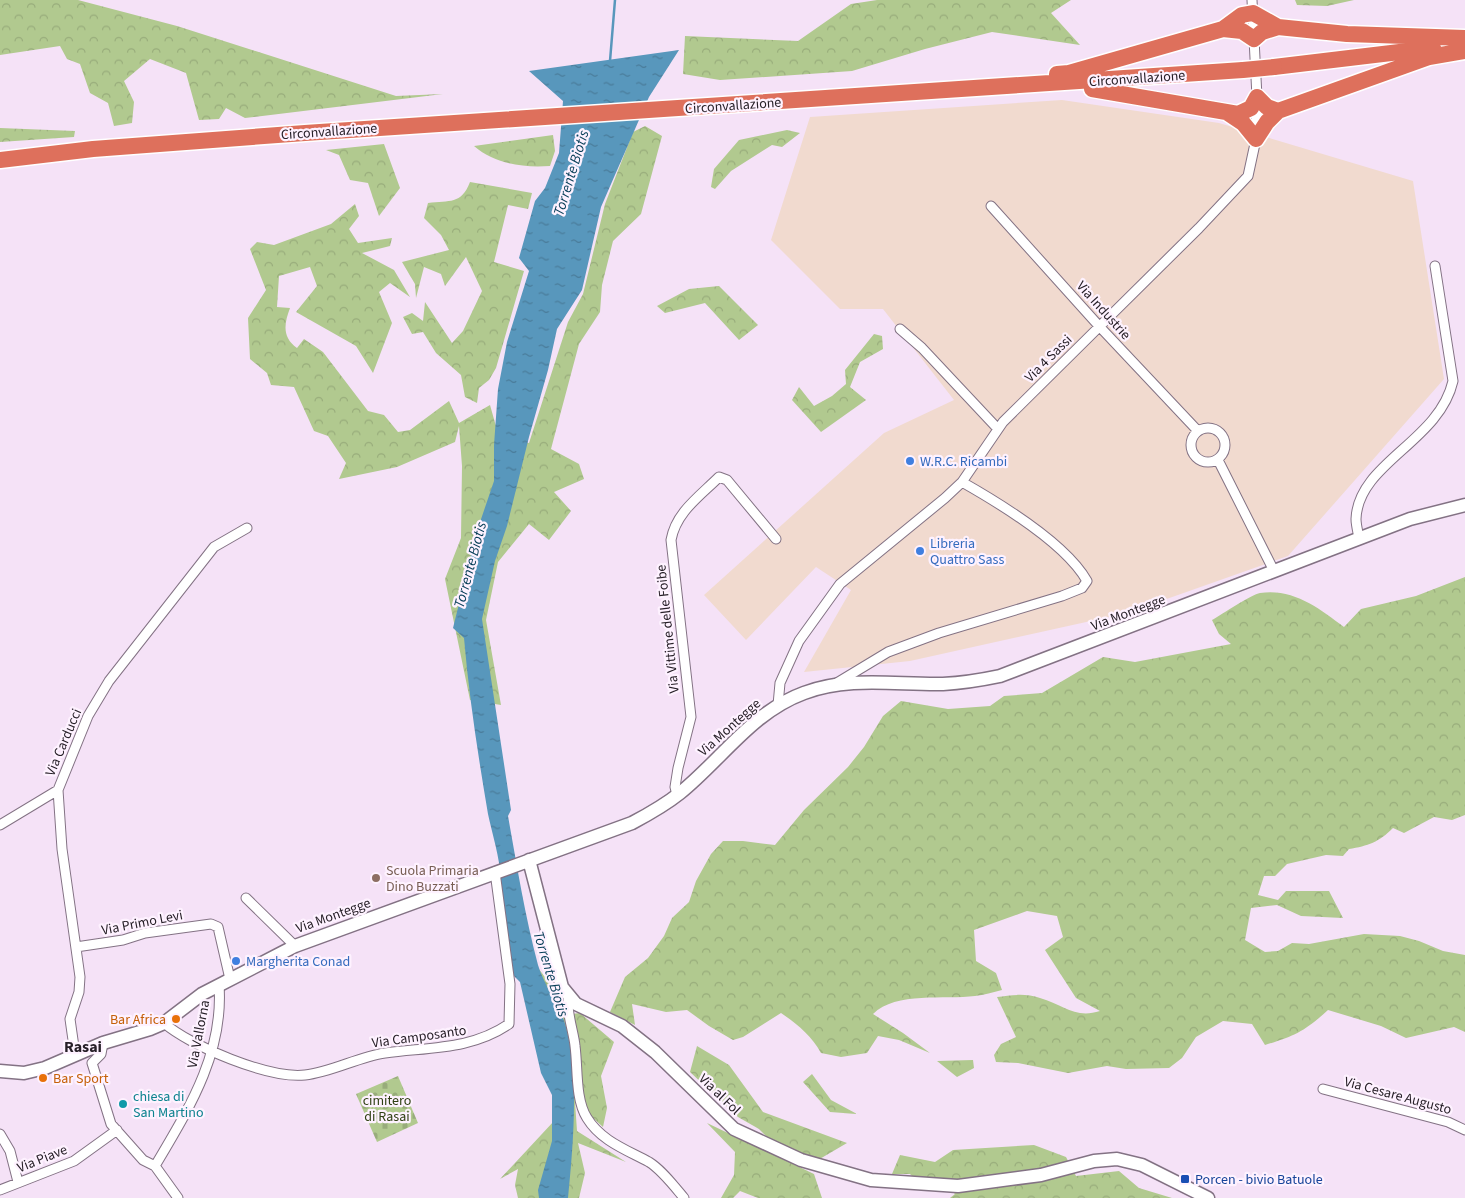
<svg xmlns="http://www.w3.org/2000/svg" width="1465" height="1198" viewBox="0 0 1465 1198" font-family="'Source Sans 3',sans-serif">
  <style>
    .industrial { fill: #f1dacf }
    .forest { fill: url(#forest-crowns) }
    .cemetery { fill: url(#cemetery-stones) }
    .water { fill: url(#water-ripples) }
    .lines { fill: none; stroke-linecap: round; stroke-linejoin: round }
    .stream { stroke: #5897bc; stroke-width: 2.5 }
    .street-casing { stroke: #837284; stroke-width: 11 }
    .secondary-casing { stroke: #837284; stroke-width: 15 }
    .highway-casing { stroke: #fff; stroke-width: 19 }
    .street { stroke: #fff; stroke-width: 9 }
    .secondary { stroke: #fff; stroke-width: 12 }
    .highway { stroke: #de705c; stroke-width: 16 }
    .highway-bridge-casing { stroke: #fff; stroke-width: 19; stroke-linecap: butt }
    .highway-bridge { stroke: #de705c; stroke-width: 16 }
    .shop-dot { fill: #3f7fe0; stroke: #fef2ff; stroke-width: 2 }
    .education-dot { fill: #8d6e63; stroke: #fef2ff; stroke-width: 2 }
    .food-dot { fill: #e8710a; stroke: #fef2ff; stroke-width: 2 }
    .culture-dot { fill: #0f9aa8; stroke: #fef2ff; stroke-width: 2 }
    .transit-dot { fill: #1a4fb4; stroke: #fef2ff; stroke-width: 2 }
    .labels { text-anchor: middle; stroke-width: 4.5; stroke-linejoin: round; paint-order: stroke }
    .street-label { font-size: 14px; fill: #272028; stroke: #fef2ff }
    .shop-label { font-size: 14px; fill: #366cbe; stroke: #fef2ff; text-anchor: start }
    .education-label { font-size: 14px; fill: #785e54; stroke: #fef2ff; text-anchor: start }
    .food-label { font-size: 14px; fill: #c56008; stroke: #fef2ff; text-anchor: end }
    .culture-label { font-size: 14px; fill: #0d838f; stroke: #fef2ff; text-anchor: start }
    .park-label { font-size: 14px; fill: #304014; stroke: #fef2ff }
    .transit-label { font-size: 14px; fill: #164399; stroke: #fef2ff; text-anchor: start }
    .water-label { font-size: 15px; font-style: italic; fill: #043c56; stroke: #fef2ff }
    .quarter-label { font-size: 16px; font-weight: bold; fill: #272028; stroke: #fef2ff }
  </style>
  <defs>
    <pattern id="forest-crowns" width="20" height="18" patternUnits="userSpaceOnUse" patternTransform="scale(1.25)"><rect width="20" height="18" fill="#b1c98f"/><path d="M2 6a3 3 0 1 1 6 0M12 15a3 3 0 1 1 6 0" fill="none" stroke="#98ac7b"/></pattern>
    <pattern id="cemetery-stones" width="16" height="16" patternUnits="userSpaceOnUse" patternTransform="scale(1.25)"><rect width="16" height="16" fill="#b1c98f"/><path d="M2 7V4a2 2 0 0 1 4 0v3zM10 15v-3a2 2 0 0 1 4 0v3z" fill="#98ac7b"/></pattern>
    <pattern id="water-ripples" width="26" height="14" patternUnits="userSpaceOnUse" patternTransform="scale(1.25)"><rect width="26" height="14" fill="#5897bc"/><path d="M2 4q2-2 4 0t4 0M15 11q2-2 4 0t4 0" fill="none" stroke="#497b99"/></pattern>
  </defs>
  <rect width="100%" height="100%" fill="#f5e2f7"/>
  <!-- industrial -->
  <path class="industrial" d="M1062,100L1219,123L1413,181L1444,379L1288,556L1127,613L910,661L804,672L851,590L816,567L746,640L704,595L884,433L954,400L883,309H840L771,240L810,117Z"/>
  <!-- forest -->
  <path class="forest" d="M0,0H78L177,26L396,96L443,94L245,118L226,108L219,119L199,120L186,73L150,59L124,81L134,102L132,123L114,126L108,103L90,93L80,64L67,59L60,46L0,55Z
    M877,0H1071L1051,13L1080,45L992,32L925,49L852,71L720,80L683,74L685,36L798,41L851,4Z
    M1295,0H1354L1327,6L1297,5Z
    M645,126L662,136L641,214L613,241L602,285L600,312L579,344L551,449L579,464L584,479L554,492L571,511L549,540L529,524L498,562L486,620L501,705L470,700L445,579L461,538L462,466L459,426L455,442L397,467L339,479L346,463L328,436L314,431L294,387L271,385L267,373L250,359L248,318L266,290L250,249L257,242L274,245L331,224L355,204L359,216L349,229L358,243L392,238L390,246L362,253L394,270L410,297L390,283L379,292L392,323L373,373L356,346L296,312L317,286L310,267L279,276L277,307L290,308C284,324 282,337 297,348L304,339L323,352L368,411L384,415L398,432L410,430L449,401L459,423L490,405L499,437L529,443L568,322L583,294L605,204L633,132Z
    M0,128L75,131L74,137L0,142Z
    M787,130L800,133L782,147L772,145L731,171L715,189L711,187L714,169L739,140Z
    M553,135L555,151L550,166C523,168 495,164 474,146Z
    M384,144L400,188L379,216L368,183L350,180L339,155L326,150Z
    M470,182L532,193L528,209L508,205L494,262L524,271L496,368L489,380L479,388L477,403L465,397L461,375L436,353L423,332L412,334L403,317L412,313L423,321L425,302L452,343L463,331L482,291L466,257L445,286L441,274L424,267L416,298L415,284L402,262L449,250L441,235L424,218L428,203C450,200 461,205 470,182Z
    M719,286L758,325L739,340L705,303L665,313L657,306L689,289Z
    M874,334L882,336L883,349L860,362L850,387L866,400L821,432L792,400L799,387L814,406L832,396L846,384L845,370Z
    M1465,577V815L1452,820L1434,817L1404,833L1393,828C1379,842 1368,846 1349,849L1343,856L1326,855L1287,864L1275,876H1264L1258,895L1278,900L1286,891H1329L1343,918L1301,916L1277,905L1251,908L1245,940L1265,952L1278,951L1292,943L1309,944L1364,934L1400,936L1419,941L1443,951L1465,955V1032L1454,1027L1406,1038L1381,1026L1328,1010C1305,1031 1295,1036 1265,1045L1252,1024L1223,1021L1196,1037L1182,1058L1169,1068L1126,1069L1107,1066L1068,1073L1018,1063L996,1062L994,1055L1001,1044L1016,1037L997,997C1011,995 1026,993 1040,998C1064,1005 1075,1019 1100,1011L1076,998L1045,950L1063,937L1057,916L1027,911L974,930L976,961L996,973L1002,990C993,992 984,995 975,996C945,1000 896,991 873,1014L903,1033L930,1053L899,1040L878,1036L867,1053L841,1057L821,1053C811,1035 797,1024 781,1013L743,1037L733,1040L709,1026L687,1010L666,1012L632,1004L635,1025L610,1012L625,977L648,958L664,936L672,918L689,902L696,881L711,854L723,841H743L775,845L804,810L848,767L864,747L883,716L901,701L948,709L990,706L1004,696L1042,693L1103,657L1135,662L1231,644L1219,634L1212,620C1221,615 1252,594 1260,593C1293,588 1319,608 1344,627L1361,609L1416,596Z
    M535,964L548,981L562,1015L580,1013L614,1042L601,1076L607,1108L603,1127L575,1102L577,1131L626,1162L578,1143L585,1173L579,1198H518L515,1185L518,1169L500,1179L554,1121L553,1089Z
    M697,1046L729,1065L763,1112L847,1143L818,1160L772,1142L759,1129L738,1117L690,1072Z
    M973,1060L974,1068L957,1077L937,1061Z
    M812,1074L831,1100L857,1114L830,1112L803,1082Z
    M707,1123L814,1174L822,1198H758L740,1191L733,1198H721L734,1175L735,1152Z
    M1034,1145L1066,1157L1076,1176L1119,1171L1139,1188L1172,1198H950L955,1194L942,1181L914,1178L910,1174H892L900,1155L935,1162L953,1150Z"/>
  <!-- cemetery -->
  <path class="cemetery" d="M398,1076L418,1123L377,1142L356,1094Z"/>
  <!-- water -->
  <path class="water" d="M679,50L649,97L601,207L582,290L557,329L548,370L529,437L507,526L495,561L482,619L511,810L508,816C517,866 525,916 538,965C545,988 562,1008 567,1031C579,1081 573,1147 568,1198H539L538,1190L552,1141V1095L541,1073L520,982L513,975L500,886C503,867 492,834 488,814C478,755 469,697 464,638L453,628L477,531L494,481V445L498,389L507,342L529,271L519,258L535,201L545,188L559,153L563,101L529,71Z"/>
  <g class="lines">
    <!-- stream -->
    <path class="stream" d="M610,61L615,0"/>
    <!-- street casing -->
    <g class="street-casing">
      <path id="street" d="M991,206L1099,326L1197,430
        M900,329L922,348L998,429
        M1191 445a17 17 0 1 1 34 0a17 17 0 1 1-34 0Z
        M1218,460L1274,571
        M1359,538C1358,532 1356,525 1356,519C1358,463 1439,442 1453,381L1435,266
        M835,684L888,652L939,633L1062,596L1082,588L1087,581C1066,544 999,503 962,482
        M778,705L780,683L799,641L840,584L945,498L962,482L1003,422L1199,228L1248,176L1256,139L1257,97L1252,0
        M677,795L675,787L678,768L691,717L671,540C676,512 700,496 719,477L727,480L776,539
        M0,825L58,790
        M246,898L295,946
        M76,947L123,940L145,933L211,924L218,927L230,979
        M569,998C565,1008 574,1033 575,1046C578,1068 575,1099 587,1118C601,1141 627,1150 649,1162C662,1170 674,1186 684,1198
        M164,1023C190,1046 269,1079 305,1075C332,1072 358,1057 385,1053C429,1047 471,1050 509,1024L510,984L495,872
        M103,1043L101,1054L92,1063L111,1124L143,1160L155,1166L178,1198
        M75,1054L70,1019L79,992L80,977L62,849L58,790L88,716L109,681L214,547L247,528
        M1323,1089L1448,1122L1465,1130
        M0,1134L10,1151L18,1182
        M155,1166C188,1110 224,1054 219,985
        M0,1190L74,1161L117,1130"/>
    </g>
    <!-- secondary casing -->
    <g class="secondary-casing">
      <path id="secondary" d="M529,860L562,987L576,1004L622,1026L655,1052L734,1129L801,1160L871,1180L958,1186L1041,1175L1094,1161L1117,1159L1142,1165L1208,1198
        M0,1071L24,1073L45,1068L103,1043L150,1029L164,1023L202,994L295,946L632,823C649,814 665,805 680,793C722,759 752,712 804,693C849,676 896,685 943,684C962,683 981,680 1000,676L1410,519L1465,505"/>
    </g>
    <!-- highway casing -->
    <g class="highway-casing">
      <path id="highway" d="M1223,29L1242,31L1254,39L1262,32L1278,27L1347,34L1465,38
        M1274,67L1433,48
        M1057,74L1069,73L1223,29L1242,15L1253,13L1278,27
        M1092,89L1238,114L1251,108L1257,97L1267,107L1278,111
        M1228,113L1243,123L1256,139L1267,122L1278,111L1429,57L1465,51
        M0,160L93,149L305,133L1243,70"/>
    </g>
    <!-- street -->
    <use href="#street" class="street"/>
    <!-- secondary -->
    <use href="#secondary" class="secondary"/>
    <!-- highway -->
    <use href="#highway" class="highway"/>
    <!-- highway-bridge casing -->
    <g class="highway-bridge-casing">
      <path id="highway-bridge" d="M1243,70L1274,67"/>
    </g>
    <!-- highway-bridge -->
    <use href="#highway-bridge" class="highway-bridge"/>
  </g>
  <!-- markers -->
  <g class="shop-dot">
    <circle cx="910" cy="461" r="5"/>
    <circle cx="920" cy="551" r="5"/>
    <circle cx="236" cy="961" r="5"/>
  </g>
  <circle class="education-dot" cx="376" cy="878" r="5"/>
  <g class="food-dot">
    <circle cx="176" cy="1019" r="5"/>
    <circle cx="43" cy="1078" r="5"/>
  </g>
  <circle class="culture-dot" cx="123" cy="1104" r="5"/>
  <rect class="transit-dot" x="1180" y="1174" width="10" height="10" rx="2.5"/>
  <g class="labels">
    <!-- street labels -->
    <g class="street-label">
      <text transform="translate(1137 78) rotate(-4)" y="5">Circonvallazione</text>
      <text transform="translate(733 105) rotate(-4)" y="5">Circonvallazione</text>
      <text transform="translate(329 131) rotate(-4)" y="5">Circonvallazione</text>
      <text transform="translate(1104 310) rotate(48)" y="5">Via Industrie</text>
      <text transform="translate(1048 358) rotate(-45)" y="5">Via 4 Sassi</text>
      <text transform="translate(1128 612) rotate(-21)" y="5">Via Montegge</text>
      <text transform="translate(667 629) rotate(-96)" y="5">Via Vittime delle Foibe</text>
      <text transform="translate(729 727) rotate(-42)" y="5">Via Montegge</text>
      <text transform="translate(63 742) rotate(-67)" y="5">Via Carducci</text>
      <text transform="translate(333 915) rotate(-20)" y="5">Via Montegge</text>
      <text transform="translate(142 922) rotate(-11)" y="5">Via Primo Levi</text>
      <text transform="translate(198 1034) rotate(-79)" y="5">Via Vallorna</text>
      <text transform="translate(419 1036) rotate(-8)" y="5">Via Camposanto</text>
      <text transform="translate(720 1094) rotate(44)" y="5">Via al Fol</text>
      <text transform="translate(1398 1095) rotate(15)" y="5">Via Cesare Augusto</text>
      <text transform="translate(42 1158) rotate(-22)" y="5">Via Piave</text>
    </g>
    <!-- shop labels -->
    <g class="shop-label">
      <text x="920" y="466">W.R.C. Ricambi</text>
      <text x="930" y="548">Libreria<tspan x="930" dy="16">Quattro Sass</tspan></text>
      <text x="246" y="966">Margherita Conad</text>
    </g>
    <!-- education labels -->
    <g class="education-label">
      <text x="386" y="875">Scuola Primaria<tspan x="386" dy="16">Dino Buzzati</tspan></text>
    </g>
    <!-- food labels -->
    <g class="food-label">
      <text x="166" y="1024">Bar Africa</text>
      <text x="53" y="1083" text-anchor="start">Bar Sport</text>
    </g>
    <!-- culture labels -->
    <g class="culture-label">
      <text x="133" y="1101">chiesa di<tspan x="133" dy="16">San Martino</tspan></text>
    </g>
    <!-- park labels -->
    <g class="park-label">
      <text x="387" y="1105">cimitero<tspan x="387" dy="16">di Rasai</tspan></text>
    </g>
    <!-- transit labels -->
    <g class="transit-label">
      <text x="1195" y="1184">Porcen - bivio Batuole</text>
    </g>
    <!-- water labels -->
    <g class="water-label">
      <text transform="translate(571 173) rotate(-73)" y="5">Torrente Biotis</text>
      <text transform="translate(470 565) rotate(-75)" y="5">Torrente Biotis</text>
      <text transform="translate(551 974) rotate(73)" y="5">Torrente Biotis</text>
    </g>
    <!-- quarter labels -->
    <g class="quarter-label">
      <text x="83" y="1052">Rasai</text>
    </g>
  </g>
</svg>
